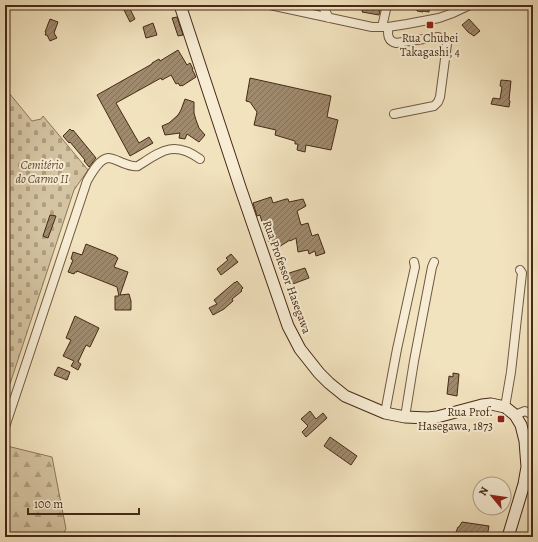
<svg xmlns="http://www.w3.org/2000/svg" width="538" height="542" viewBox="0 0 538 542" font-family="Alegreya,serif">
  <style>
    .forest { fill: url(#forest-firs); stroke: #8e775c }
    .cemetery { fill: url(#cemetery-stones); stroke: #8e775c }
    .building { fill: url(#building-hatch); stroke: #462a16 }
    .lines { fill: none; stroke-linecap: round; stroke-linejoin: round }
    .street-casing { stroke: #715840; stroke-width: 10 }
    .secondary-casing { stroke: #462a16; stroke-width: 13 }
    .street { stroke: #f7edd5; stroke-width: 8 }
    .secondary { stroke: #f7edd5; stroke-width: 11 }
    .poi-dot { fill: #8f2418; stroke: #f7edd5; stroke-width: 1.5 }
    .labels { text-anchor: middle; stroke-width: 4; stroke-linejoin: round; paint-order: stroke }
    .poi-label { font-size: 12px; fill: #462a16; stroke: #f7edd5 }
    .park-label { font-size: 12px; font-style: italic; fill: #634932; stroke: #f7edd5 }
    .street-label { font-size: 12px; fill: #462a16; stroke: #f7edd5 }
  </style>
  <defs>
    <pattern id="forest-firs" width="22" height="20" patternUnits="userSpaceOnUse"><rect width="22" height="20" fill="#d5c4a2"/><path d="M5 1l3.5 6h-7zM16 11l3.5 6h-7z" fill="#af9f83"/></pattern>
    <pattern id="cemetery-stones" width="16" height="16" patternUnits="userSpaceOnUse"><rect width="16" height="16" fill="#d5c4a2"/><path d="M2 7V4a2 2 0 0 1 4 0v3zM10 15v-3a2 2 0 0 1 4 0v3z" fill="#af9f83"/></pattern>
    <pattern id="building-hatch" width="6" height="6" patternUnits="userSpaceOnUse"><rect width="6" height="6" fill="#9f8a6e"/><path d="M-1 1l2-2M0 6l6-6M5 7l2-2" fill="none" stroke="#837159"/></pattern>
  </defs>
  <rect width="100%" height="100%" fill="#f2e3bf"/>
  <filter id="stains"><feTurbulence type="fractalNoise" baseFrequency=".005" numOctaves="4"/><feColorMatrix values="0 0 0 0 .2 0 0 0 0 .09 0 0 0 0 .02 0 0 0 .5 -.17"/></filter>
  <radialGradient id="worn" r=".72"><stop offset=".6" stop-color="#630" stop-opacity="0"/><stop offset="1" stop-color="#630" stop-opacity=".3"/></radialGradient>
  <!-- forest -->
  <path class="forest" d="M7,446L52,457L66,529L61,537H5V452Z"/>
  <!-- cemetery -->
  <path class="cemetery" d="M5,88L32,121L41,119L43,116L88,170L74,190L5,399Z"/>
  <!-- building -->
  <path class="building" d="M128,5L135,19L130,22L123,8Z
    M350,5H381L379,15L362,12L363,10L350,8Z
    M410,5H430L429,12L423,11V12L417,11V9L409,8Z
    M177,17L183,35L178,36L172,18Z
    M50,19L58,22L54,33L57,38L50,41L47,35H45L46,33L45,32Z
    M469,19L480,31L474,36L468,32L462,25Z
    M153,23L157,35L146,38L143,27Z
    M178,50L187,65L190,63L193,69H192L196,77L182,86V85L180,86L178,83L176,84L171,75L162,80L161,78L116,103L139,143L149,137L153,143L130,156L97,95L152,64V63L159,59L160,61Z
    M250,78L331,96L327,117L338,120L331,150L306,145L305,152L297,150L298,144H295V141L275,135L276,130L254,125L257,112L250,102L246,101Z
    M501,80L511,81L509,100L510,101L509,107L491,104L493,98L500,99L502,87L500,86Z
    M185,99L194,102V113L196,120L199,128L205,135L199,142L187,134L185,139L179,138L180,133L165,135L162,126L169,123L178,115L181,110Z
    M70,129L72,131L73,130L96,158L89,167L84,161L85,160L70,142L69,143L63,136Z
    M271,197L273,203L286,199H288L289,202L303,199L306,206L297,211L301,225L308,223L312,236L318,234L325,253L316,256L315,251L309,254L308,250L298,252L296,238L290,241V240L274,250L268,240L270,239L264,229L260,215L257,216L253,203Z
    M50,215L56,216L48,238L43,236Z
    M86,244L116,256V257L118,258L114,267L128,272L120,295L129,294L131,301V310H115V296H119L117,287L77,271V272H75L74,274L68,272L73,260L71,259L73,252L82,255Z
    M231,254L238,262L221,275L217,269L228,260L226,258Z
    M305,268L309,278L290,285L286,274Z
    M237,281L243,288L241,290L242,291L232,299L233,301L224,309L213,315L209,308L217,304L214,300L235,282V283Z
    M75,316L99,328L90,347L86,345L78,362L81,364L78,370L71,366L74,361L63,356L71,340L66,338Z
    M58,367L70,372L67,380L54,375Z
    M453,373L459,374L457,396L447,394L449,376L453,377Z
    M310,411L316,419L323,413L327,418L306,437L302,432L308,426L301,419Z
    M330,437L357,456L351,465L324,446Z
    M462,522L489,526L487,537H454L458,527H459Z"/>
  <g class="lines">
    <!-- street casing -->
    <g class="street-casing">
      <path id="street" d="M270,5L372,27H388L407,24L439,18L453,13L470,5
        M322,5L329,18
        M382,27L387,5
        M388,27C388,34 387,41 396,43L438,37L445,39L447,44L440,97L438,102L434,106L394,114
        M505,407L511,372L522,273L520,270
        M385,413L397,349L415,267L414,262
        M515,415L525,411L533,415
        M405,417L414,361L432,267L434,262
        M5,427L87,181C91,174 99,159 108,158C113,158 118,161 123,163C128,165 133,167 138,166C161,151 174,140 200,159"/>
    </g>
    <!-- secondary casing -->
    <g class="secondary-casing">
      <path id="secondary" d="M180,5L240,187L288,326L300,349L319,373L329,383L345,396L385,413L405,417L428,418L437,417L482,405L491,404L505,407L515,415L521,425L525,441L527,467L524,484L508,537"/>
    </g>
    <!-- street -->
    <use href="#street" class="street"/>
    <!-- secondary -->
    <use href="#secondary" class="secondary"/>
  </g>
  <!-- markers -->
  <g class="poi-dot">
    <rect x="426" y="21" width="8" height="8" rx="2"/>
    <rect x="497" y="415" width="8" height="8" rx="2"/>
  </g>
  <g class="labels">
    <!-- poi labels -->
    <g class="poi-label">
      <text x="430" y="42">Rua Chubei<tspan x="430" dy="14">Takagashi, 4</tspan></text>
      <text x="493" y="416" text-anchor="end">Rua Prof.<tspan x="493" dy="14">Hasegawa, 1873</tspan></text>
    </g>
    <!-- park labels -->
    <g class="park-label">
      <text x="42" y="169">Cemitério<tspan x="42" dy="14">do Carmo II</tspan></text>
    </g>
    <!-- street labels -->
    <g class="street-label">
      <text transform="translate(287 277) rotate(70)" y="4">Rua Professor Hasegawa</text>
    </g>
  </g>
  <!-- margin -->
  <rect width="538" height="542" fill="none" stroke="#f2e3bf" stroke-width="20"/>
  <rect x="6" y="6" width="526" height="530" fill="none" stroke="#462a16" stroke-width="2"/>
  <rect x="10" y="10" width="518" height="522" fill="none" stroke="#462a16"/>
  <!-- north arrow -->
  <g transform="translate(492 496) rotate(299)"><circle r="19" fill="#f7edd5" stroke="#b09f89"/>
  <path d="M0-3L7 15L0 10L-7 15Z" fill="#8f2418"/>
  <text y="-6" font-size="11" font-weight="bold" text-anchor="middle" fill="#462a16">N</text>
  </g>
  <!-- scale -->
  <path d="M28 508v6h111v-6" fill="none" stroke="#462a16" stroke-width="2"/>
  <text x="34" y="508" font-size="12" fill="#462a16" stroke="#f7edd5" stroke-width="3" paint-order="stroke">100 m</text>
  <rect width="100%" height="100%" filter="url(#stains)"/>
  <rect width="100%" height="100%" fill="url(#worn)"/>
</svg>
